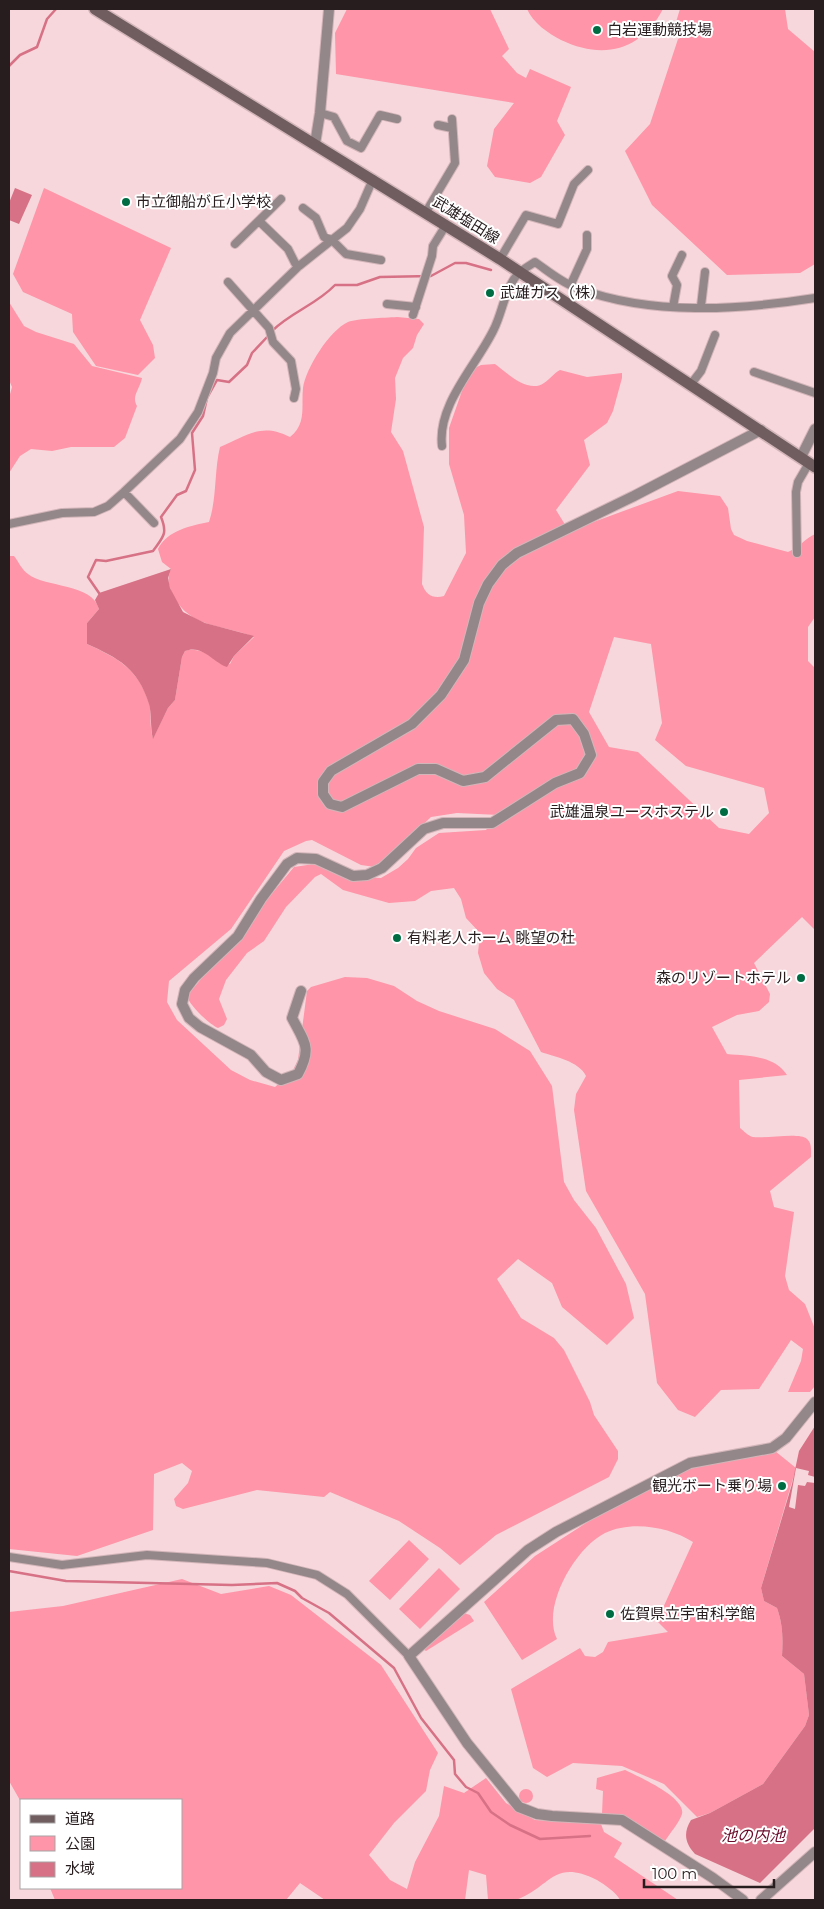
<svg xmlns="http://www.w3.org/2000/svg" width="824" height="1909" viewBox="0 0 824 1909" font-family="Montserrat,'Noto Sans JP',sans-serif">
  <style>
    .green { fill: #fe95a8; fill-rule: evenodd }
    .water { fill: #d77185 }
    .pier { fill: #f7d7db }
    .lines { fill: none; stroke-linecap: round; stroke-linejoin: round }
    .stream { stroke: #d77185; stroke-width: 2.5 }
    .minor-casing { stroke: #d2b5b9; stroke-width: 10 }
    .tertiary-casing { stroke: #d2b5b9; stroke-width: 12 }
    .secondary-casing { stroke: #d2b5b9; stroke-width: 14 }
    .minor { stroke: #948789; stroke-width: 8 }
    .tertiary { stroke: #948789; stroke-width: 10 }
    .secondary { stroke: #6f5d5f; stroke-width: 11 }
    .poi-dot { fill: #006c43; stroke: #fff; stroke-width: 2 }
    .labels { text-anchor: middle; stroke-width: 4; stroke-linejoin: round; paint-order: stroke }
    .poi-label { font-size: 15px; fill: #271c1e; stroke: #fff; text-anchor: start }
    .street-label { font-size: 15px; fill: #271c1e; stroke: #fff }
    .water-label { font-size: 16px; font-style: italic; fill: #6a0b2b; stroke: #fff }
  </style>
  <rect width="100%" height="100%" fill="#f7d7db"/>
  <!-- green -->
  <path class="green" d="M347,9H490L509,49L502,56L517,73L526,78L530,69L571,87L557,121L565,135L541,177L530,183L495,177L487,166L494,129L514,103L336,74L335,33Z
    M527,9H663C641,51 603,60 561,40C548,33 533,23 527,9Z
    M680,9H785L788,29L815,52V264L800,273L727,275L652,205L625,151L650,124L678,39L693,32L676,22Z
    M44,188L171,248L140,320L153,345L155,358L138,375L96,366L73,332L72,314L23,292L13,274Z
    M9,302L24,326L36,332L74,344L92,366L142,378C140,389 131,396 137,406L125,438L114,447H71L52,451L31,449L20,456L9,473V398L12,387L9,380Z
    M397,317L419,319L424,324L417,335L413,348L403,358L395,378L396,399L391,432L403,451L424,527L422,584C426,595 433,599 444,596L466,553L464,515L449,464V428L469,371L481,365L495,364C507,373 528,394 544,383C550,379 554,373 560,370L587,377L622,373V378L613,411L607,423L584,440L590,465L556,510L569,531L678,491L720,496L728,508L731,529L734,535L747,541L788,552C798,548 805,539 815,534V617L808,627V661L815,668V930L802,917L754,963L770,994L769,1002L759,1011L737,1015L712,1027L727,1054C748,1056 774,1055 787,1075L739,1080L740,1128C744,1131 748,1136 753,1137C765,1139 800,1132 807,1139C812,1143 811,1151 811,1157L770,1191L774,1207L794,1212L785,1276L789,1290L805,1304L815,1329V1386L810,1392H788L801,1361L803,1349L791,1340L759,1389L721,1390L695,1417L678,1410L657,1383L645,1294L586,1191L574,1110L576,1094L586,1076C579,1061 555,1057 541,1052L514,1000L497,989L484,973L478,953L480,933L466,918L461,899L454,888L431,891L415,901L389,903L343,890L321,874L315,877L286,907L264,941L247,953L226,980L219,999L227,1019L224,1025L218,1028C209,1024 189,1005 187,996L294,867L314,864L361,877L381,878L398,868L408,859L416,848L439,833L486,830L499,815L457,813L431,817L390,856L375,867L361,865L312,840L306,841L284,851L231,929L169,981L167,1002L177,1020L231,1070L250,1080L275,1087L292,1072L298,1060L307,991L311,987L345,977L367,978L394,986L417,1001L439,1011L495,1029L530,1051L552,1086L564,1182L574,1200L596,1228L626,1284L634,1318L607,1345L562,1307L552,1283L518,1259L497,1279L521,1318L554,1338L564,1350L590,1402L594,1415L618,1451V1459L609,1477L496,1535L460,1565L440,1548L399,1521L330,1492L324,1497L257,1490L183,1509L176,1506L174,1499L188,1483L192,1471L182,1463L154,1474L153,1530L77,1556L9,1549V556H14C18,561 22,570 28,574C46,588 92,583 99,609L87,623V644C117,658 138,668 149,703C152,715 149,727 153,738L168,708L175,700L182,657L185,651C199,646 213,657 224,665L230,664L234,656L254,637C223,624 190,629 173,595C168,585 167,579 171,569L162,562L158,549C168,530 190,526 209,522C217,498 214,472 220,447C247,436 261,422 290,437C307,424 301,406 303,388C306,368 329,331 348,322C359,318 384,318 397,317ZM614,637L651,644L662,723L655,740L686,766L764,788L769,813L749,834L719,828L638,752L609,747L589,712Z
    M775,1451L796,1468L761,1588L764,1601L777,1608C783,1625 783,1639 782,1656L804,1674L809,1715L805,1726L763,1784L710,1813L697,1817L664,1784L622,1766L573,1763L547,1777L533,1768L511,1689L580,1648L585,1656L595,1657L603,1652L608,1642L668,1632L657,1621L693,1542C670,1527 632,1520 605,1533C575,1548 541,1607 557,1639L522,1660L484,1602L535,1556L631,1494L690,1466Z
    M409,1540L429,1559L390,1600L369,1581Z
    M439,1568L460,1589L420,1629L399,1609Z
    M182,1579L221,1594L269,1586L291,1595L381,1665L438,1753L430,1770L426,1791L394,1823L369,1855L390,1880L407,1889L415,1862L439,1816L444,1786L464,1793L486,1778L506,1803L535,1820L601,1824L604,1832L622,1843L614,1857L678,1900H620C616,1892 605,1885 597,1880C553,1858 551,1887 516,1900C508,1902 496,1900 488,1900L486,1875L469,1870L465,1900H325L300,1883L286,1900H55L50,1888H181V1800H21V1802L9,1781V1612L63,1606Z
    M464,1613L470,1615L474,1621L426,1651L423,1649Z
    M625,1770C637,1776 686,1797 682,1814C679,1823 670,1833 665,1841L629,1819L602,1814L603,1791L596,1789L597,1778Z
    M519 1796a7 7 0 1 1 14 0a7 7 0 1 1-14 0Z"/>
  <!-- water -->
  <path class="water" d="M15,188L32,195L19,224L9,220V203Z
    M171,569L168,578L170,588L183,612L205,623L254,636L234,656L227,667C213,662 202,644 185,651L182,657L175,700L168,708L153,739C150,727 152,715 149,704C138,668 118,658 87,644V623L99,609L95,600L99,593Z
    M815,1426V1828L760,1883L695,1854C685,1843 683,1833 691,1820L710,1813L763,1784L805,1726L809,1715L804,1674L782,1656C783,1639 783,1625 777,1608L764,1601L761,1588L792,1484L799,1451Z"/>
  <!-- pier -->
  <path class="pier" d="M796,1468L809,1471L808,1475L815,1477V1483L807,1482L805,1486L798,1485L795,1509L789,1507Z"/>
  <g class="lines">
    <!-- stream -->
    <path class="stream" d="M9,66L20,55L37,47L47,19L56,9
      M272,331C291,312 316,305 335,285H357L380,277L431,276L455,263H466L491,270
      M99,593L88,577L96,560L106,561L153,551C163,537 168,534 161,517L177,495L186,491L195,470L192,433L203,416L207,398L217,380L229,382L247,365L252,353L269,335
      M9,1571L66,1581L232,1585L277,1583L295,1591L302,1598L329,1613L394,1668L421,1718L454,1760L455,1774L466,1787L478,1793L491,1812L510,1825L540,1839L590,1836"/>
    <!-- minor casing -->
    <g class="minor-casing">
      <path id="minor" d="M320,113L334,117L347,141L361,148L380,115L397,119
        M438,125L452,128
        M303,208L316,218L324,237L332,240L346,254L381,260
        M426,212L455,163L452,119
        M259,221L288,249L295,263L299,266
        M235,244L281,199
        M500,259L526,215L558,224L574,184L588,170
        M228,282L269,328L273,342L291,361L296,389L294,398
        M571,284L587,249V235
        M387,304L416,307
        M701,306L705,272
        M673,307L677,285L672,276L682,255
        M413,315L432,256L433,246L446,225
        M754,372L815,393
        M691,384L701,371L715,335
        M442,446C437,404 477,365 494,329C502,313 504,294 514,279C519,271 527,267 535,262C548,271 562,283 577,288C651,316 739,310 815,298
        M124,492L154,523
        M9,524L62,513L94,512L108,506L124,492L180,439L198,412L213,373L216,358L230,333L299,266L347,228L360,209L373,179
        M797,553L796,492L798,482L809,463
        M9,1557L62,1565L147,1555L267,1563L317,1575L347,1594L409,1656"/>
    </g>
    <!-- tertiary casing -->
    <g class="tertiary-casing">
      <path id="tertiary" d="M315,144L320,113L329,9
        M801,457L815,429
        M301,991L292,1018C305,1043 312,1048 298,1074L281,1080L266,1072L251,1055L200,1027L189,1018L182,1004L185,990L194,978L238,936L261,899L287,864L297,858L316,859L353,876L367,875L382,868L424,829L443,823H492L555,783L580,773L591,755L584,734L573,719L556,720L485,777L463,781L436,769H418L342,807L330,804L323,794V782L331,771L412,724L441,695L464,660L479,603L488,584L502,565L517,553L634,496L761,430
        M743,1900L713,1878L622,1820L552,1816L537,1814L519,1807L467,1743L409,1656L528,1550L556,1532L690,1463L772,1448L786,1438L815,1402
        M761,1900L815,1852"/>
    </g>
    <!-- secondary casing -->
    <g class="secondary-casing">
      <path id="secondary" d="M95,9L500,259L815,467"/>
    </g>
    <!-- minor -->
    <use href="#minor" class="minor"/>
    <!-- tertiary -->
    <use href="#tertiary" class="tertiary"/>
    <!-- secondary -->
    <use href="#secondary" class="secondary"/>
  </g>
  <!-- markers -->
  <g class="poi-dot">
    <circle cx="597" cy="30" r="5"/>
    <circle cx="126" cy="202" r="5"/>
    <circle cx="490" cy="293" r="5"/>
    <circle cx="724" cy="812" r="5"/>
    <circle cx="397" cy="938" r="5"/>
    <circle cx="801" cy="978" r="5"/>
    <circle cx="782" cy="1486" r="5"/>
    <circle cx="610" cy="1614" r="5"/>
  </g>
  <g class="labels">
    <!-- poi labels -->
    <g class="poi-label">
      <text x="607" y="35">白岩運動競技場</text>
      <text x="136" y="207">市立御船が丘小学校</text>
      <text x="500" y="298">武雄ガス（株）</text>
      <text x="714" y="817" text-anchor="end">武雄温泉ユースホステル</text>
      <text x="407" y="943">有料老人ホーム 眺望の杜</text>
      <text x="791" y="983" text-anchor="end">森のリゾートホテル</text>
      <text x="772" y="1491" text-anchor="end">観光ボート乗り場</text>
      <text x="620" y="1619">佐賀県立宇宙科学館</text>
    </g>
    <!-- street labels -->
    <g class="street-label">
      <text transform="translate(466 220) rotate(32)" y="5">武雄塩田線</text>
    </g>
    <!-- water labels -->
    <g class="water-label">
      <text x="753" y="1841">池の内池</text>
    </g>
  </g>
  <!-- border -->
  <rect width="824" height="1909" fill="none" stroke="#271c1e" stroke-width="20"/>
  <!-- legend -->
  <rect x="20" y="1799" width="162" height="90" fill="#ffffff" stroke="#a9a4a5"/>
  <rect x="30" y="1815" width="25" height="8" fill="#6f5d5f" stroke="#a9a4a5"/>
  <text x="65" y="1824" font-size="15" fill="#271c1e">道路</text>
  <rect x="30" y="1836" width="25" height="15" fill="#fe95a8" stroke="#a9a4a5"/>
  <text x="65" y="1849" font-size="15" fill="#271c1e">公園</text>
  <rect x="30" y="1862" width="25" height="15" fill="#d77185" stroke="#a9a4a5"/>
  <text x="65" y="1874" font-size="15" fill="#271c1e">水域</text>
  <!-- scale -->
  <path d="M644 1879v8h130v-8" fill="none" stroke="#271c1e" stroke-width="2.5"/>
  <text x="652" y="1879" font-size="15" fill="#271c1e" stroke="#ffffff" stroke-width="4" paint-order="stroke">100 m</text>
</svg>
